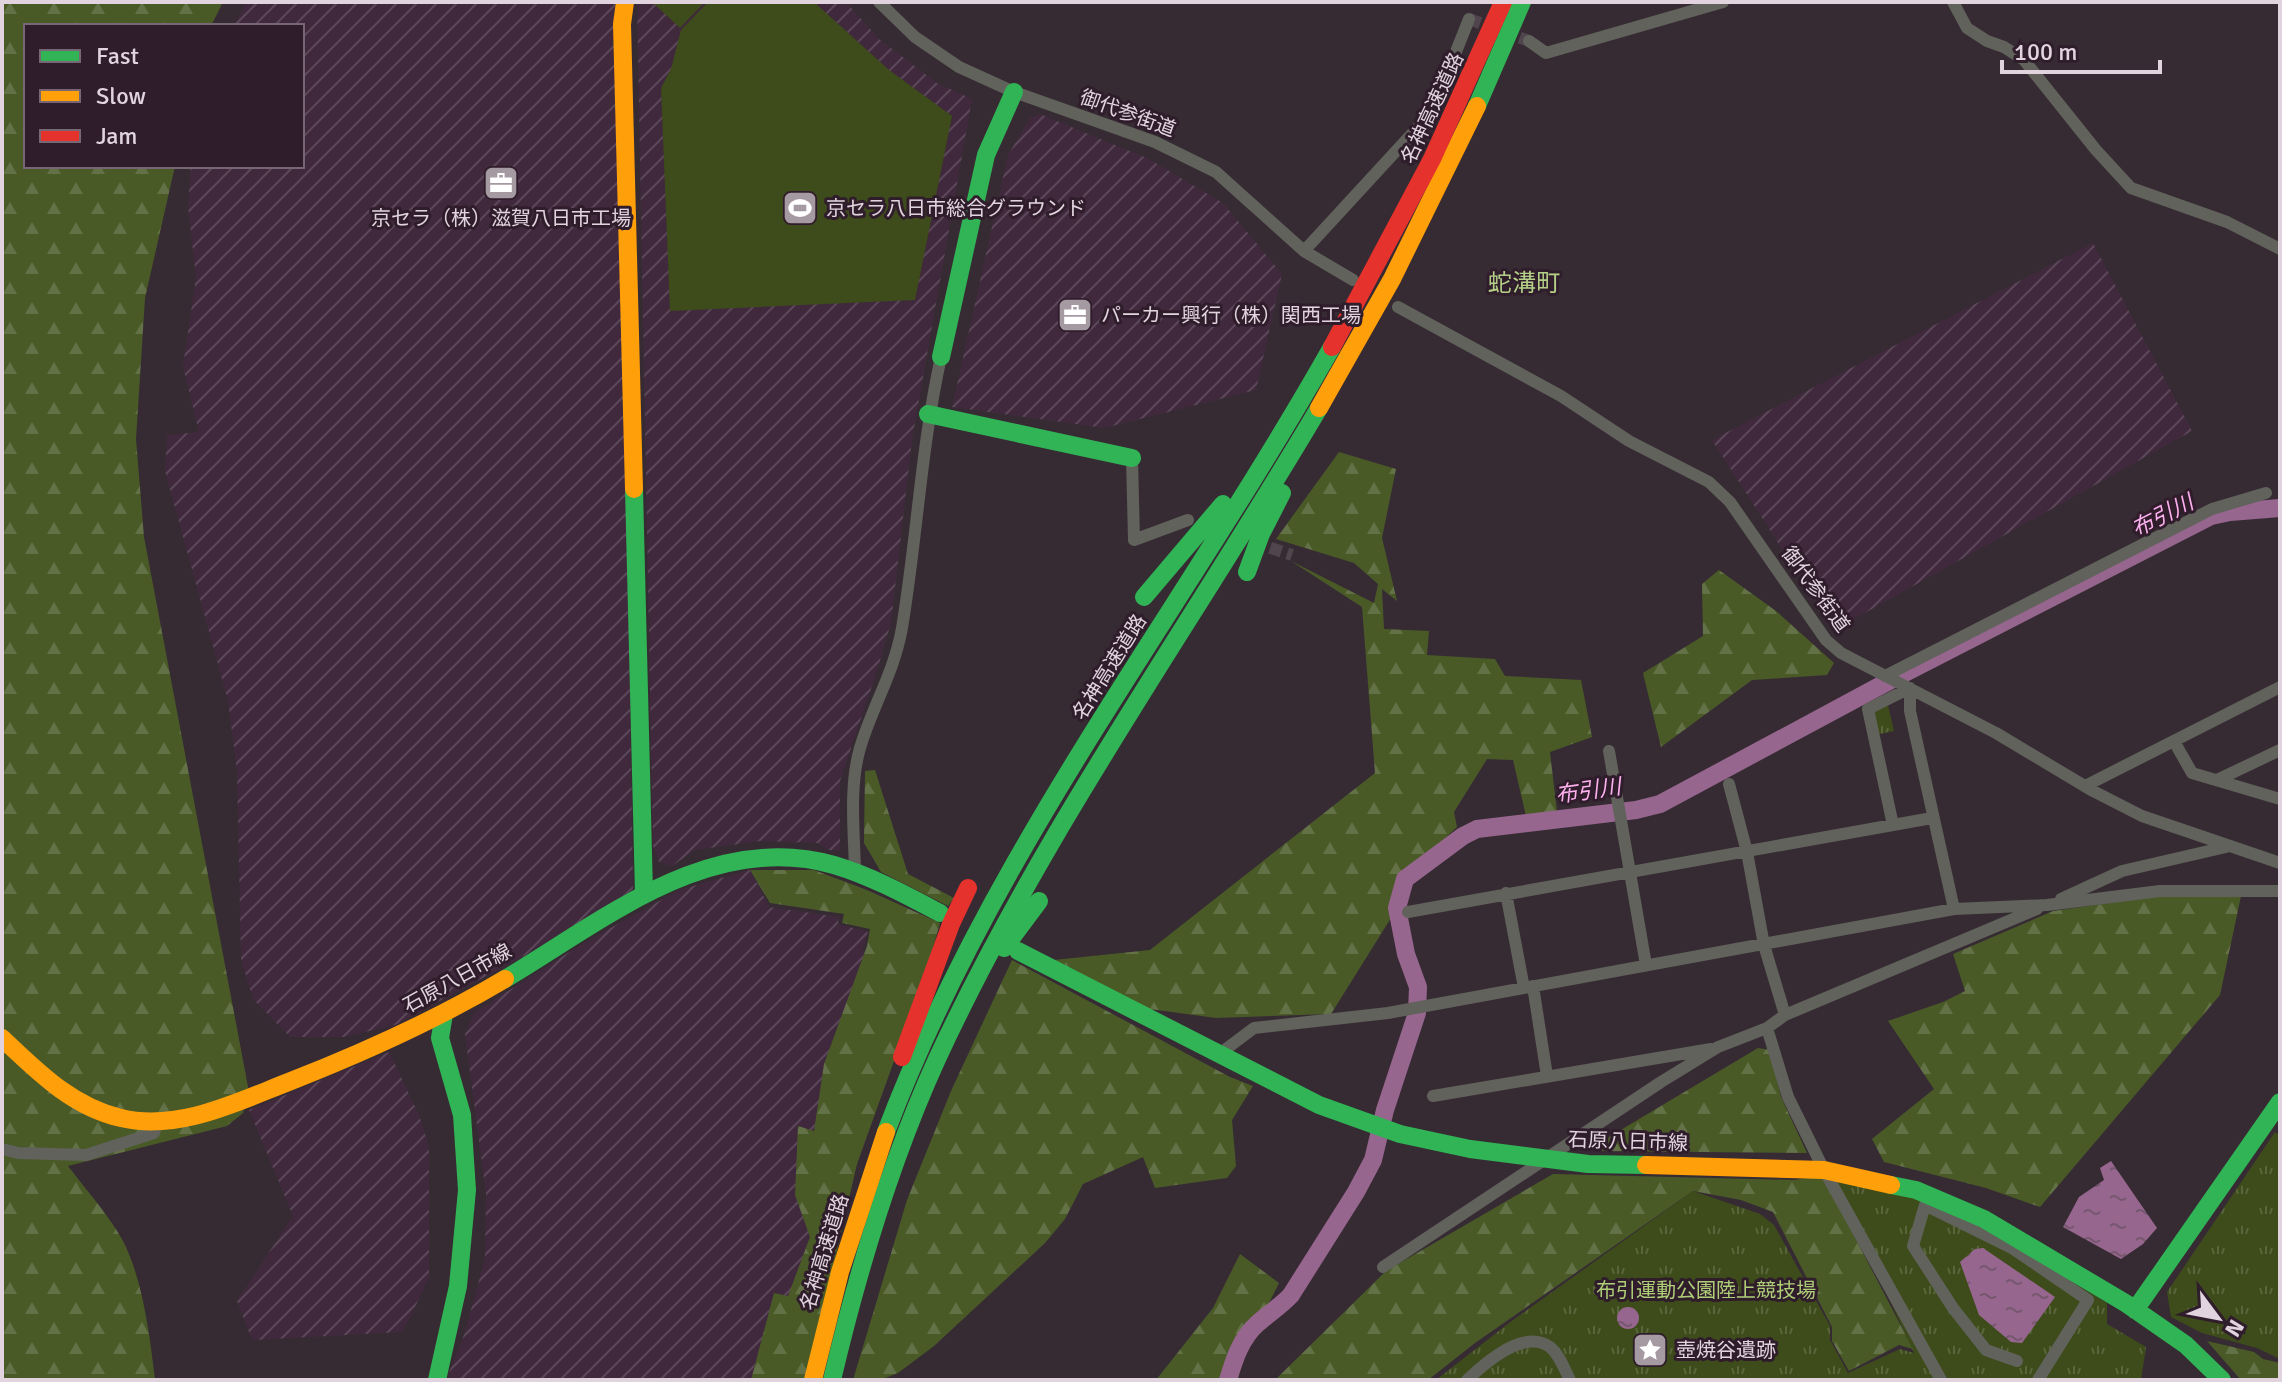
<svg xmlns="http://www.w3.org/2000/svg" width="2282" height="1382" viewBox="0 0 2282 1382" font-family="Signika,'Noto Sans JP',sans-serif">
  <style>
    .industrial { fill: url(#industrial-furrows) }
    .grass { fill: #3d4c1a }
    .forest { fill: url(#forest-firs) }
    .park { fill: url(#park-tufts) }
    .water { fill: url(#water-ripples) }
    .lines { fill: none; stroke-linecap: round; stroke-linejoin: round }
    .river { stroke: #97668e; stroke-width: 18 }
    .street-tunnel { stroke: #50444d; stroke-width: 12; stroke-dasharray: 12 6; stroke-linecap: butt }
    .street { stroke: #60625b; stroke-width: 12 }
    .fast { stroke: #30b455; stroke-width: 18 }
    .slow { stroke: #ff9f0a; stroke-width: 18 }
    .jam { stroke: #e5322d; stroke-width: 18 }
    .labels { text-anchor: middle; stroke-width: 6; stroke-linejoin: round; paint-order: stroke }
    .street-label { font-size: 20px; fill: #e1d4de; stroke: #301d2c }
    .poi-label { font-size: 20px; fill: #e1d4de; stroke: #301d2c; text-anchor: start }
    .park-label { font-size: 20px; fill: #aece77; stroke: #301d2c }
    .water-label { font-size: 22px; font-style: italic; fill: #fdb0ee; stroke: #301d2c }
    .quarter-label { font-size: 24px; fill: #b4cf87; stroke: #301d2c }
  </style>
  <defs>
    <pattern id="industrial-furrows" width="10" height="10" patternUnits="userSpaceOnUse" patternTransform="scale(2)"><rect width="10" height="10" fill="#40293d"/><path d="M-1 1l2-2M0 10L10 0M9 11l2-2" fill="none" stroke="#5b4759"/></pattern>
    <pattern id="forest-firs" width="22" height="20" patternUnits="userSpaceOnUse" patternTransform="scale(2)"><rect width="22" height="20" fill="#495a27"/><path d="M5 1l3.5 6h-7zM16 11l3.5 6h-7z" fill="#637146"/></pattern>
    <pattern id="park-tufts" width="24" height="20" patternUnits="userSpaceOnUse" patternTransform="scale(2)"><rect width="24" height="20" fill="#3d4c1a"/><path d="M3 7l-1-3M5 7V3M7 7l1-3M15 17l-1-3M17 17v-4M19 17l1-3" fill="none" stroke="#59653b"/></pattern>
    <pattern id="water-ripples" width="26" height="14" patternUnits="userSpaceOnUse" patternTransform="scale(2)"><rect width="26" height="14" fill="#97668e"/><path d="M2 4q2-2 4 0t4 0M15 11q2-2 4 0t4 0" fill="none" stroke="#765770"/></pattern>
  </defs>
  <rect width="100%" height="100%" fill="#362b33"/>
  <!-- industrial -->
  <path class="industrial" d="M246,2H615L614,43L625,375L633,890L524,956L395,1025L344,1037H290L253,999L241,959L237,771L228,701L165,471L167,435L199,432L183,366L196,278L188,206L191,166H302V26H234Z
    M637,2H846L879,39L937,83L972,99L912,440L891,623L876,674L840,781V851L829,850L817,843L760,841L695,850L672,866L659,862L653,846Z
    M1040,114L1149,159L1223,203L1282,274L1256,390L1104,428L952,407L1008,155L1030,118Z
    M2093,243L2192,431L1834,630L1712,440Z
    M750,870L769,907L839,917L838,924L868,932L862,951L901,958L787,1380H446L464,1335L485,1259L486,1194L465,1034L475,1012L582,944L679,890Z
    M389,1052L419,1115L429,1147V1278L403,1332L252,1340L237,1301L293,1216L249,1110Z"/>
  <!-- grass -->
  <path class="grass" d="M652,2H705L680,28Z
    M708,2H814L889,70L952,116L915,300L670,311L661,88L671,69L681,30Z"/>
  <!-- forest -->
  <path class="forest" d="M2,2H223L211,26H26V166H175L145,298L136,439L144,537L249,1092L243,1113L227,1126L68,1166C86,1190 109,1215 123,1241C143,1280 150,1337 155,1380H2Z
    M1339,452L1396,469L1382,538L1397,601L1382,589L1384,629L1429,631L1427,655L1495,659L1505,676L1581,680L1592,737L1550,752L1557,812L1526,816L1513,760L1487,759L1454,812L1457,827L1394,887L1391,918L1331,1014L1216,1018L1142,1008L1054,960L1150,950L1375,773L1362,607L1291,561L1374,603L1378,584L1354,563L1276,539Z
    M1719,570L1776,611L1834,663L1827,675L1752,680L1661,747L1643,673L1703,636L1702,584Z
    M875,770L908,874L954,898L948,906L881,872L864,843L865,771Z
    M750,870H814L867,890L940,923L926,972L857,1164L807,1380H751L774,1293L788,1296L810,1237L795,1195L798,1126L814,1131L824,1064L867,946L870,929L842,923L844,914L770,903Z
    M2159,896H2241L2220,995L2040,1207L1986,1188L1884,1162L1872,1139L1934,1089L1888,1021L1943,1002L1965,991L1953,954L2053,911Z
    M1012,960L1230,1077L1253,1086L1232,1120L1236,1166L1227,1178L1155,1188L1143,1157L1083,1184L1065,1219L1045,1243L934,1346L898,1373L880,1380H853L907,1200L951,1091Z
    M1758,1048L1770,1050L1781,1097L1807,1153L1602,1151L1599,1143Z
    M1553,1174L1794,1180L1823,1176L1913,1349L1899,1345L1849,1371L1832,1341V1327L1773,1212L1741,1200L1693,1191L1475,1343L1428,1380H1275L1386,1271Z
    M1240,1254L1279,1283L1248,1345L1237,1380H1156L1213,1308Z
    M2207,1341L2254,1352L2263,1359L2280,1363V1380H2241Z"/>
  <!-- park -->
  <path class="park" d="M1888,705L1894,731L1875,735L1872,718L1875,711Z
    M2275,1132L2280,1136V1359L2257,1348L2202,1333L2171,1317L2167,1292Z
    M1835,1180L1912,1197L1970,1220L2107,1303V1324L2146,1347L2141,1380H1436L1509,1323L1693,1191L1760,1214L1774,1225L1830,1326V1340L1848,1373L1900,1349L1914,1353Z"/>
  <!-- water -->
  <path class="water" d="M2111,1161L2157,1228L2143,1244L2121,1259L2063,1227L2079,1197L2104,1180L2100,1168Z
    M1983,1248L2055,1297L2022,1343L2011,1342L1979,1315L1960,1262L1975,1249Z
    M1617 1318a11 11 0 1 1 22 0a11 11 0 1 1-22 0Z"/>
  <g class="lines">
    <!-- river -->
    <path class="river" d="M1228,1380C1234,1360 1241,1338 1257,1324C1268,1314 1281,1306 1291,1295L1356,1192L1373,1160L1385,1110L1417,1013L1418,987L1406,954L1397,908L1405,879L1463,836L1477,829L1636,810L1660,804L1889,681L2211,516L2230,512L2280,508"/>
    <!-- street-tunnel -->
    <path class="street-tunnel" d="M1469,19L1529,41
      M1253,542L1292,555"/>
    <!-- street -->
    <path class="street" d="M879,2L915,37L959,67L1014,92L1155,142L1216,172L1304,251L1353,280
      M1953,2L1967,28L1987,41L2004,47L2024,60L2096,150L2131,188L2227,222L2280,249
      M1529,41L1546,53L1723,2
      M1304,251L1432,112L1469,19
      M1398,307L1561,396L1629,441L1709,482L1730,502L1826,640L1841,653L1996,733L2093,791L2142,816L2280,863
      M1132,458L1134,540L1188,520
      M1885,676L2212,509L2266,493
      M2175,743L2192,773L2280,799
      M1609,751L1646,965
      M2217,780L2280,750
      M1729,784L1747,852L1764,945L1785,1015
      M2085,786L2280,687
      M1893,825L1868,709L1910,688V711L1954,909
      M855,870C854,831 849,786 860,748C872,707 894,673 902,628C917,538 921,447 941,357
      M1506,893L1524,988
      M2061,899L2122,871L2226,847
      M1408,912L1932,818
      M1533,986L1547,1076
      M1767,1028L1788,1097L1824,1170L1941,1380
      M1218,1055L1254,1028L1388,1013L1954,909L2047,905L2160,891H2280
      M1433,1096L1711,1049
      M2,1149L18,1153L86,1155L154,1133L158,1120
      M1383,1267L1661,1082L1718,1047L1767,1028L1785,1015L2037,909
      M2017,1361L1986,1350L1953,1308L1913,1246L1925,1205L2012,1248L2088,1300L2038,1380
      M1467,1380C1485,1363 1524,1328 1550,1347C1560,1355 1564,1369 1570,1380"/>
    <!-- fast -->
    <path class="fast" d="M1477,106L1522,2
      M941,357L986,155L1014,92
      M928,414L1132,458
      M634,489L644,894
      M1247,572L1261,534L1282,493
      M1144,597L1223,504
      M1004,948L1039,901
      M1018,951L1319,1105L1400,1134L1470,1149L1588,1164L1646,1165
      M505,979C604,920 711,830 834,865C871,876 906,895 940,913
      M886,1132C993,848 1184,609 1332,347
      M1891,1185L1916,1190L1984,1219L2127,1304L2186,1345L2222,1380
      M2135,1310L2280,1102
      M437,1380L458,1286L467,1190L462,1115L440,1038L444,1014
      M832,1380C858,1270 890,1162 937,1059C1043,830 1191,625 1319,408"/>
    <!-- slow -->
    <path class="slow" d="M625,2L622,24L634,489
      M1319,408L1392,279L1477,106
      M2,1038C37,1071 72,1107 121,1118C179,1132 239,1101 291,1081C365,1052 436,1020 505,979
      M1646,1165L1824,1170L1891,1185
      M813,1380L840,1272L886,1132"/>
    <!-- jam -->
    <path class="jam" d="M1332,347L1432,159L1503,2
      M902,1057L951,924L968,888"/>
  </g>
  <!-- icons -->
  <defs>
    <g id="office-square" transform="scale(1.8)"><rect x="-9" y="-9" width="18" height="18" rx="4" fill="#a599a2" stroke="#301d2c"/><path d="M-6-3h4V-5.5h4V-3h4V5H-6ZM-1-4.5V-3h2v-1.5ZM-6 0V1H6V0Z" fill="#fff"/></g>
    <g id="stadium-square" transform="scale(1.8)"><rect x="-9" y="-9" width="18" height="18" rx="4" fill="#a599a2" stroke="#301d2c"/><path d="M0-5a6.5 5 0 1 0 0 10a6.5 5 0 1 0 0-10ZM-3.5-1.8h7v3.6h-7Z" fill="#fff"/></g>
    <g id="sight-square" transform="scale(1.8)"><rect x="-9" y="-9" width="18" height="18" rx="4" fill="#a599a2" stroke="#301d2c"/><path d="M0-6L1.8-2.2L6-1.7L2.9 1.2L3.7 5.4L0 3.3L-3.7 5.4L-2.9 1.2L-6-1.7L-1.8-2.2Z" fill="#fff"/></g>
  </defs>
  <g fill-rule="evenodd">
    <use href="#office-square" x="501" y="183"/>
    <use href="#stadium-square" x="800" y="208"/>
    <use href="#office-square" x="1075" y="315"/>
    <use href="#sight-square" x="1650" y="1350"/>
  </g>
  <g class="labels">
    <!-- street labels -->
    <g class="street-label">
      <text transform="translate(1432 108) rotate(-65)" y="7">名神高速道路</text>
      <text transform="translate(1128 113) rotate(20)" y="7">御代参街道</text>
      <text transform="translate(1816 589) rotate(54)" y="7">御代参街道</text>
      <text transform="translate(1109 667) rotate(-58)" y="7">名神高速道路</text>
      <text transform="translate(457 978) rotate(-29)" y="7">石原八日市線</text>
      <text transform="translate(1628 1141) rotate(2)" y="7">石原八日市線</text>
      <text transform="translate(824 1252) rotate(-73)" y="7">名神高速道路</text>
    </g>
    <!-- poi labels -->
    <g class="poi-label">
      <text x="826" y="215">京セラ八日市総合グラウンド</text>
      <text x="501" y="225" text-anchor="middle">京セラ（株）滋賀八日市工場</text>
      <text x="1101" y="322">パーカー興行（株）関西工場</text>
      <text x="1676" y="1357">壺焼谷遺跡</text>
    </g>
    <!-- park labels -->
    <g class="park-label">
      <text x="1706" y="1297">布引運動公園陸上競技場</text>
    </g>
    <!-- water labels -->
    <g class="water-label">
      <text transform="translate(2162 515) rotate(-27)" y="8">布引川</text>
      <text transform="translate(1588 790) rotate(-8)" y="8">布引川</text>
    </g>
    <!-- quarter labels -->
    <g class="quarter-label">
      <text x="1524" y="291">蛇溝町</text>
    </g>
  </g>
  <!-- border -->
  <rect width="2282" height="1382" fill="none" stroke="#e1d4de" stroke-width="8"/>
  <!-- legend -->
  <rect x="24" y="24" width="280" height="144" fill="#301d2c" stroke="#776673" stroke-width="2"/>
  <rect x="40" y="50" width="40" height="12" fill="#30b455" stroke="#776673" stroke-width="2"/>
  <text x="96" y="64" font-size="24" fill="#e1d4de">Fast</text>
  <rect x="40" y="90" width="40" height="12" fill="#ff9f0a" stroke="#776673" stroke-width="2"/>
  <text x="96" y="104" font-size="24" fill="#e1d4de">Slow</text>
  <rect x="40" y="130" width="40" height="12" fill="#e5322d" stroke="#776673" stroke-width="2"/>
  <text x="96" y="144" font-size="24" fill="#e1d4de">Jam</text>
  <!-- north arrow -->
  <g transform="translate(2218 1318) rotate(122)" stroke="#301d2c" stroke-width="6" paint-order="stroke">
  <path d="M0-6L14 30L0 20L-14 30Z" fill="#e1d4de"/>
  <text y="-12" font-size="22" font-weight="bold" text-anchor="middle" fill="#e1d4de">N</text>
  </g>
  <!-- scale -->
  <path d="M2002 60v12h158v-12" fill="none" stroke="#e1d4de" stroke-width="4"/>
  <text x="2014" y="60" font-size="24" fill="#e1d4de" stroke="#301d2c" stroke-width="6" paint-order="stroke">100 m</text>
</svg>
